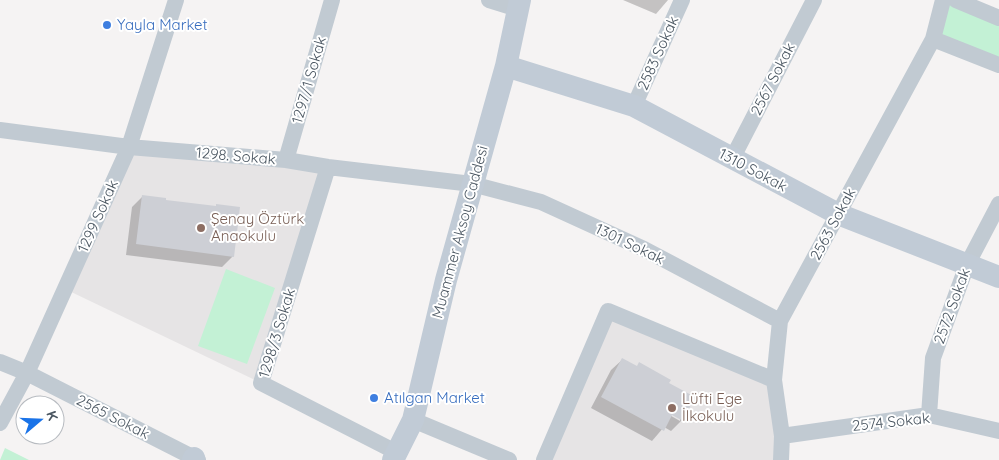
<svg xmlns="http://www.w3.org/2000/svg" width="999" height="460" viewBox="0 0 999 460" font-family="Quicksand,sans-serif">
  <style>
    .education { fill: #e6e4e5 }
    .green { fill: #c3f1d5 }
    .shadow { fill: #0003; fill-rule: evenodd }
    .building { fill: #cdcfd5 }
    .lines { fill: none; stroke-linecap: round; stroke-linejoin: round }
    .street { stroke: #c1cad2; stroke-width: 16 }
    .secondary { stroke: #c1cbd6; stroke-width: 22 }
    .shop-dot { fill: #3f7fe0; stroke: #fff; stroke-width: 2 }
    .education-dot { fill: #8d6e63; stroke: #fff; stroke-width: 2 }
    .labels { text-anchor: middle; stroke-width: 4; stroke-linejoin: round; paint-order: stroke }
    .shop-label { font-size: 15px; fill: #366cbe; stroke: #fff; text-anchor: start }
    .street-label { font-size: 15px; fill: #4a5661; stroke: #fff }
    .education-label { font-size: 15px; fill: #785e54; stroke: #fff; text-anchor: start }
  </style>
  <rect width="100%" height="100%" fill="#f5f3f3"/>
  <!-- education -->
  <path class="education" d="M129,147L328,167L261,383L65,289Z
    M608,311L774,380L781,460H544Z"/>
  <!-- green -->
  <path class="green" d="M943,0L999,18V65L933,39Z
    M226,269L275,288L247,364L198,346Z
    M5,448L29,460H0Z"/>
  <!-- shadow -->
  <path class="shadow" d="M623,0H668L656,14Z
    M143,196L165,201L233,256L222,267L126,255L132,207Z
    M622,360L667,384L682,420L671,431L664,427L652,441L591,408L611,370ZM667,411L680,418V421L666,413Z"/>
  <!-- building -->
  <path class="building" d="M142,195L166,198V200L216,206V204L240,207L234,257L136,244Z
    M622,358L637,366L639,362L671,380L669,383L695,397L683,421L672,415L664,431L601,397Z"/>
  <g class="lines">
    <!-- street -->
    <path class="street" d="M489,0L518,9
      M956,0L999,18
      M933,39L999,65
      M634,106L682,0
      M0,130L129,147L286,160L328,167L472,184L541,202L644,249L780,321
      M732,159L814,0
      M286,160L332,0
      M328,167L261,383L396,452
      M0,362L27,373L198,460
      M929,415L933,358L967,265L999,204
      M413,420L509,460
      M0,423L27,373L129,147L176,0
      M782,436L929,415L999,431
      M544,460L608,311L774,380
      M781,460L782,436L774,380L780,321L933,39L943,0"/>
    <!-- secondary -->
    <path class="secondary" d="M506,66L634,106L838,214L999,277
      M193,460L194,458
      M393,460L413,420L446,280L506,66L520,0"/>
  </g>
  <!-- markers -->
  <g class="shop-dot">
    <circle cx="107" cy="25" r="5"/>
    <circle cx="374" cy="398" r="5"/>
  </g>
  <g class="education-dot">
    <circle cx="201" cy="228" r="5"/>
    <circle cx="672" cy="408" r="5"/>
  </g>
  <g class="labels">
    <!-- shop labels -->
    <g class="shop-label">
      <text x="117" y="30">Yayla Market</text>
      <text x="384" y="403">Atılgan Market</text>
    </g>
    <!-- street labels -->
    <g class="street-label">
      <text transform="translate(658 53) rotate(-66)" y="5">2583 Sokak</text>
      <text transform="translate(773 79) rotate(-63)" y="5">2567 Sokak</text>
      <text transform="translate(309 80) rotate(-74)" y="5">1297/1 Sokak</text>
      <text transform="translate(236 156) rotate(5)" y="5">1298. Sokak</text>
      <text transform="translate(753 170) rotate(28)" y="5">1310 Sokak</text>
      <text transform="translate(98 216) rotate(-66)" y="5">1299 Sokak</text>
      <text transform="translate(833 224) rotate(-62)" y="5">2563 Sokak</text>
      <text transform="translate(460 232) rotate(-75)" y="5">Muammer Aksoy Caddesi</text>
      <text transform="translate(630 244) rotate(26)" y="5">1301 Sokak</text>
      <text transform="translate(952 306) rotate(-70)" y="5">2572 Sokak</text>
      <text transform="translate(277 333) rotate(-73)" y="5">1298/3 Sokak</text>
      <text transform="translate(113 417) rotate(27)" y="5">2565 Sokak</text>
      <text transform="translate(891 422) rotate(-6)" y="5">2574 Sokak</text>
    </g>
    <!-- education labels -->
    <g class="education-label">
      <text x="211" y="224">Şenay Öztürk<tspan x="211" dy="17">Anaokulu</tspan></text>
      <text x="682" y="404">Lüfti Ege<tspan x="682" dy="17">İlkokulu</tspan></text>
    </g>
  </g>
  <!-- north arrow -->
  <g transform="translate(40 420) rotate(71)"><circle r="24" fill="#ffffff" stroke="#b7bbc0"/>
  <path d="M0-4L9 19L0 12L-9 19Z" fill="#1a73e8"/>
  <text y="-8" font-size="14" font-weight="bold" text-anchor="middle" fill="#4a5661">K</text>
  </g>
</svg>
